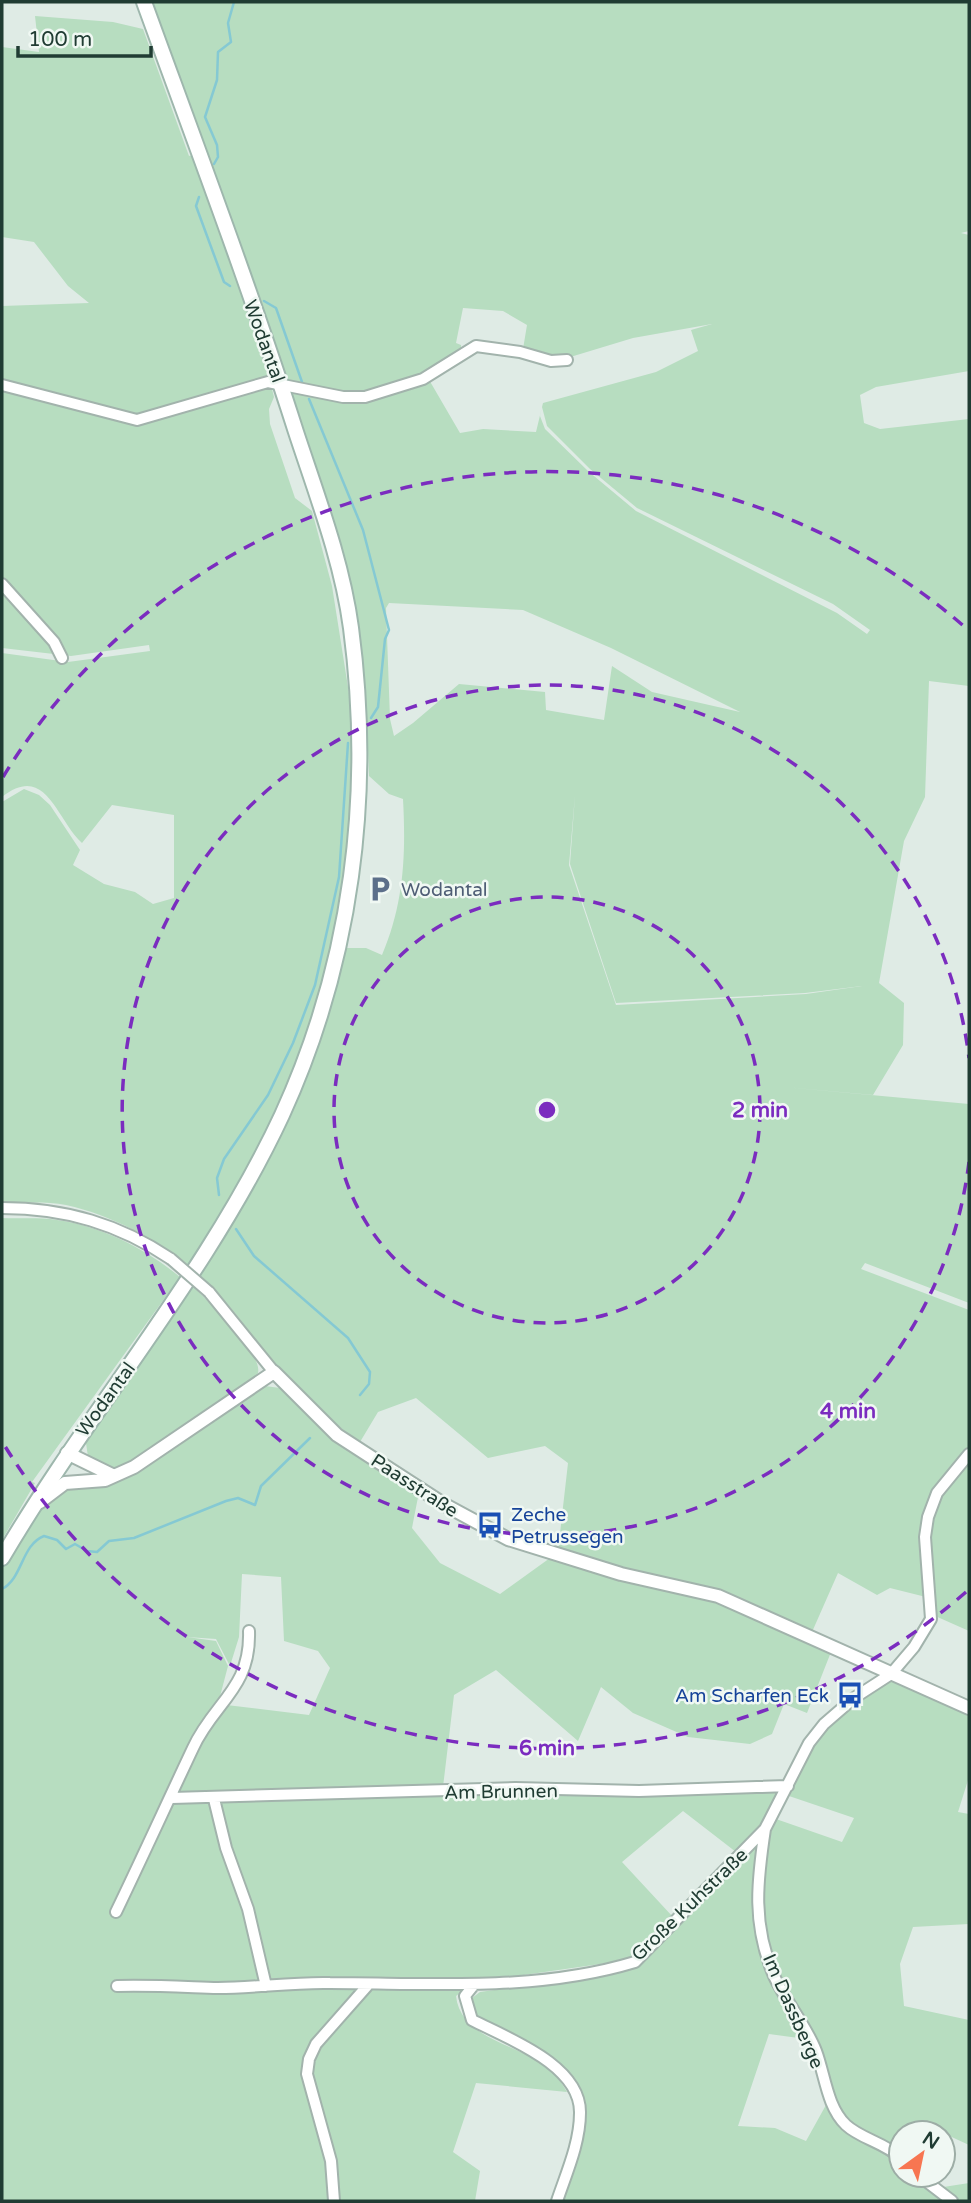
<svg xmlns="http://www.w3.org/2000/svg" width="971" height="2203" viewBox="0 0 971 2203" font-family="'Varela Round',sans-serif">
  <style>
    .green { fill: #b7ddc0; fill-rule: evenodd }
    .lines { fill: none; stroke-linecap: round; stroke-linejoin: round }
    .stream { stroke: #85c9d3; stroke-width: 2.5 }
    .minor-casing { stroke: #a2b3ac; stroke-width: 14 }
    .tertiary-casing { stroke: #a2b3ac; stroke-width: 16 }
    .secondary-casing { stroke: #9eb7ad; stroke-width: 18 }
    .minor { stroke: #fff; stroke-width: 10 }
    .tertiary { stroke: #fff; stroke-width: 12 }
    .secondary { stroke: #fff; stroke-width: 14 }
    .minor-bridge-casing { stroke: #a2b3ac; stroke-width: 14; stroke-linecap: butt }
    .minor-bridge { stroke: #fff; stroke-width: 10 }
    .ring { fill: none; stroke: #7b2cbf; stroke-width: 3.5; stroke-dasharray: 12 9 }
    .labels { text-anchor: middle; stroke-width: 5; stroke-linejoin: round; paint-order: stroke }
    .street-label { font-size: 19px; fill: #203c33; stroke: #f0f8f3 }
    .service-label { font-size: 19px; fill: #4e5e75; stroke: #f0f8f3; text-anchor: start }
    .transit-label { font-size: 19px; fill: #164399; stroke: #f0f8f3; text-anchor: start }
    .centre { fill: #7b2cbf; stroke: #f0f8f3; stroke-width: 3.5 }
    .ring-label { font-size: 21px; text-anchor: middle; font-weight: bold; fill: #7b2cbf; stroke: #f0f8f3; stroke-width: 5; stroke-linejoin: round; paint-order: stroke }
  </style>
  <rect width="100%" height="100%" fill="#dfebe5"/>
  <!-- green -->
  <path class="green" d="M153,2H969V231L961,233L969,235V371L876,387L860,395L864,423L880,429L969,419V686L929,681L925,797L904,841L879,983L904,1003L903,1045L873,1095L784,1087L969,1104V1303L865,1263L861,1269L969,1310V1448L935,1490L925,1514L922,1541L926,1597L890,1588L877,1595L838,1573L812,1632L716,1592L558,1551L568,1463L545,1446L488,1458L416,1398L378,1412L360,1442C329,1421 301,1394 276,1365C249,1333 227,1298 195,1271L250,1188L309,1055L343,948H366L382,955C404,903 406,855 403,799L389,794L369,776C367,719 365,661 354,605C338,533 314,463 291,393L367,399L428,378L460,433L483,429L536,432L543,403L656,372L698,351L691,330L712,324L633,338L567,358L551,359L523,349L527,325L503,311L463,308L456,343L461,345V350C429,374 389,397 347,396C327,395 307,387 288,384L255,288L240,289L273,380L153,415C114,419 41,396 2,383V306L89,303L68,286L34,242L2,237V47L39,52L35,16L113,22L143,29L189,156L205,152ZM542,407L547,426L590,469L637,508L833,604L870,630L867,634L837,613L636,511L588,471L545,429L540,416ZM389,603L523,610L611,648L740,712L652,692L612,666L604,720L546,710L545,692L459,684L413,723L394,736L390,719L386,608ZM575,795L570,864L616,1003L805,993L862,986L806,994L616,1005L569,865Z
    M271,385L274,397L269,409L270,424L295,498L312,511L332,586L351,706L354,804L337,936L315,1023L271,1127L191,1267C155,1239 112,1215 66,1205C46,1201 22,1203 2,1203V802L24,789L39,795L50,805L80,850L73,865L104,884L135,892L153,904L174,898V815L112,805L82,843C56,819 46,762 2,797V653L68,662L150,651L149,645L71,656L2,648V387L124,420Z
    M2,1218C20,1219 39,1217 57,1220C102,1226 146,1249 180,1277L32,1482L35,1483L2,1540Z
    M192,1285C207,1301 263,1353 258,1373C247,1390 139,1460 118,1467C107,1470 98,1463 88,1457L86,1443Z
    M265,1386L280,1388L331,1436L419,1492L412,1528L440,1563L500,1594L550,1558L719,1600L831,1652L807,1713L784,1704L772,1734L750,1744L688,1737L633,1713L601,1687L578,1741L496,1670L454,1695L443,1787L783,1790L760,1828L736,1852L683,1811L622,1862L673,1917L628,1960L474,1982L456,1996C461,2042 526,2044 555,2074C560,2079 563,2086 567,2092L476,2083L453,2152L480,2171L475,2201H2V1568C14,1546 46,1492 72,1488C93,1485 110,1486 130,1477ZM242,1574L281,1577L284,1641L318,1651L330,1668L309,1715L218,1704L228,1666L216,1641L187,1637L216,1639L230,1666L239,1637Z
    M969,1459V1631L933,1615L927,1538L939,1494Z
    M893,1681L969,1713V1777L958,1812L969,1814V1924L913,1927L900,1964L904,2006L969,2020V2145L943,2133H901V2154C882,2138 858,2132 840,2115L777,1976L767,1942L758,1886L770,1828L776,1819L842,1842L854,1818L789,1796C807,1751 823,1725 864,1697C873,1691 882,1683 893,1681Z
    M756,1842L760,1844V1940L806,2039L769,2034L738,2126L775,2128L806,2141L826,2105L841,2124L901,2160V2175H915L948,2201H561C590,2102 607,2082 503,2032C489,2026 475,2022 470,2007L472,1998L480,1992L620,1972L634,1966Z
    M969,2183V2201H956L937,2188Z"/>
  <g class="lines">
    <!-- stream -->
    <path class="stream" d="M214,164L218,157L217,145L205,117L217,80L218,52L231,42L228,23L234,2
      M199,197L196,206L224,282L230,286
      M264,301L276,308L302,382
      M309,399L363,530L389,630L385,639L378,707L371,718
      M219,1195L217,1178L224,1159L268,1095L293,1043L315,985L339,877L348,743
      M236,1229L254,1256L348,1338L370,1372L369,1384L360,1395
      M2,1589C23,1578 21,1545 44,1536L57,1540L66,1549L75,1544L87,1551L97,1552L109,1541L134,1538L226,1501L238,1498L255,1505L261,1486L310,1438"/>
    <!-- minor casing -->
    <g class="minor-casing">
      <path id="minor" d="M2,385L137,420L268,382L343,397H365L423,379L476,346L520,352L551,361L567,360
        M2,584L54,642L62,658
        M2,1208C65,1208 119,1224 171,1259
        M209,1292L274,1372
        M172,1798L515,1788L639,1791L788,1786
        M214,1799L226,1848L248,1909L266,1986
        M765,1829C757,1882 752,1924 774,1976C786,2002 806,2025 816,2051C825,2075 827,2107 846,2125C861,2139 884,2142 901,2158
        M116,1912C142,1858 167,1803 193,1748C214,1702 251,1689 249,1631
        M117,1986C151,1985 185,1987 218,1988C255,1988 292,1982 330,1983C431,1983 536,1992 635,1962L765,1829L809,1743L824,1724L854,1698L891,1674L914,1647L931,1619L925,1537L928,1517L937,1493L969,1454
        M473,1986L465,1996L472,2020C507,2038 581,2065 580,2113C580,2143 566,2174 557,2201
        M918,2175L952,2201
        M334,2201L331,2161L307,2074L309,2059L316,2044L368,1985"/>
    </g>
    <!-- tertiary casing -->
    <g class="tertiary-casing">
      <path id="tertiary" d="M67,1453L112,1475
        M40,1502L65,1483L105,1480L134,1467L274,1372L337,1435L445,1505L508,1539L621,1574L718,1596L969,1708"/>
    </g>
    <!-- secondary casing -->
    <g class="secondary-casing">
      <path id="secondary" d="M2,1558C90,1408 208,1274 282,1115C352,962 373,794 351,628C342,561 317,496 296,432C250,288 196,145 144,2"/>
    </g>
    <!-- minor -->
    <use href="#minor" class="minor"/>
    <!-- tertiary -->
    <use href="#tertiary" class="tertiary"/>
    <!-- secondary -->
    <use href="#secondary" class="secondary"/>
    <!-- minor-bridge casing -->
    <g class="minor-bridge-casing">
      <path id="minor-bridge" d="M171,1259L209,1292"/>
    </g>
    <!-- minor-bridge -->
    <use href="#minor-bridge" class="minor-bridge"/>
  </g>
  <!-- distance rings -->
  <g class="ring">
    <circle cx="547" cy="1110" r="213"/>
    <path d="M969 1162A425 425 0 1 1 969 1058"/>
    <path d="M966 1592A638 638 0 0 1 3 1443M3 777A638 638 0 0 1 966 628"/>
  </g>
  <!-- icons -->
  <defs>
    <g id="parking-bare" transform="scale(2.1)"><path d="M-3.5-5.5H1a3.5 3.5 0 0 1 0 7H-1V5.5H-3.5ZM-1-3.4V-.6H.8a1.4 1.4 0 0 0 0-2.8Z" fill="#5c6f8a" stroke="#f0f8f3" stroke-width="2.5" paint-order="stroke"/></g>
    <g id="bus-bare" transform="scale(2.1)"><path d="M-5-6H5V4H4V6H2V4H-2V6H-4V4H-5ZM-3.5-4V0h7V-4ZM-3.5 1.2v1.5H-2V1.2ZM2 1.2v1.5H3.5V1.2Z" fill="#1a4fb4" stroke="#f0f8f3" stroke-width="2.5" paint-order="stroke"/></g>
  </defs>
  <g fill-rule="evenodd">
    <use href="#parking-bare" x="380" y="889"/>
    <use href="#bus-bare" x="490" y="1525"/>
    <use href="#bus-bare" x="850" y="1695"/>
  </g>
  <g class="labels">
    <!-- street labels -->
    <g class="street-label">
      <text transform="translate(265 341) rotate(70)" y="7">Wodantal</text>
      <text transform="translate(105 1399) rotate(-54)" y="7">Wodantal</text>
      <text transform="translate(415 1485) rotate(33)" y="7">Paasstraße</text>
      <text transform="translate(501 1791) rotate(-1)" y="7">Am Brunnen</text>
      <text transform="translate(689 1904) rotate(-44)" y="7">Große Kuhstraße</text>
      <text transform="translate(794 2011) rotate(66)" y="7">Im Dassberge</text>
    </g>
    <!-- service labels -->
    <g class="service-label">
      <text x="401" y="896">Wodantal</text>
    </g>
    <!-- transit labels -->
    <g class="transit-label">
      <text x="511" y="1521">Zeche<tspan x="511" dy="22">Petrussegen</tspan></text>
      <text x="829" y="1702" text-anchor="end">Am Scharfen Eck</text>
    </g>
  </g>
  <circle cx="547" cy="1110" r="10" class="centre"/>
  <g class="ring-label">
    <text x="760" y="1117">2 min</text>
    <text x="848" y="1418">4 min</text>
    <text x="547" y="1755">6 min</text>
  </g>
  <!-- border -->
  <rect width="971" height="2203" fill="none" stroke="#203c33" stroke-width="7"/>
  <!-- north arrow -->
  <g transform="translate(922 2154) rotate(33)"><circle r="33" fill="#f0f8f3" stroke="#9dada6" stroke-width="2"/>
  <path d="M0-5L12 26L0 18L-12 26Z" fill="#f77651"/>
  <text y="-10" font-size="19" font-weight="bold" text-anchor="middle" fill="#203c33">N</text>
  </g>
  <!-- scale -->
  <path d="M18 46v10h133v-10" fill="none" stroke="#203c33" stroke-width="3.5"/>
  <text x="28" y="46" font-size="21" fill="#203c33" stroke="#f0f8f3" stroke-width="5" paint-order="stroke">100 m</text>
</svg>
